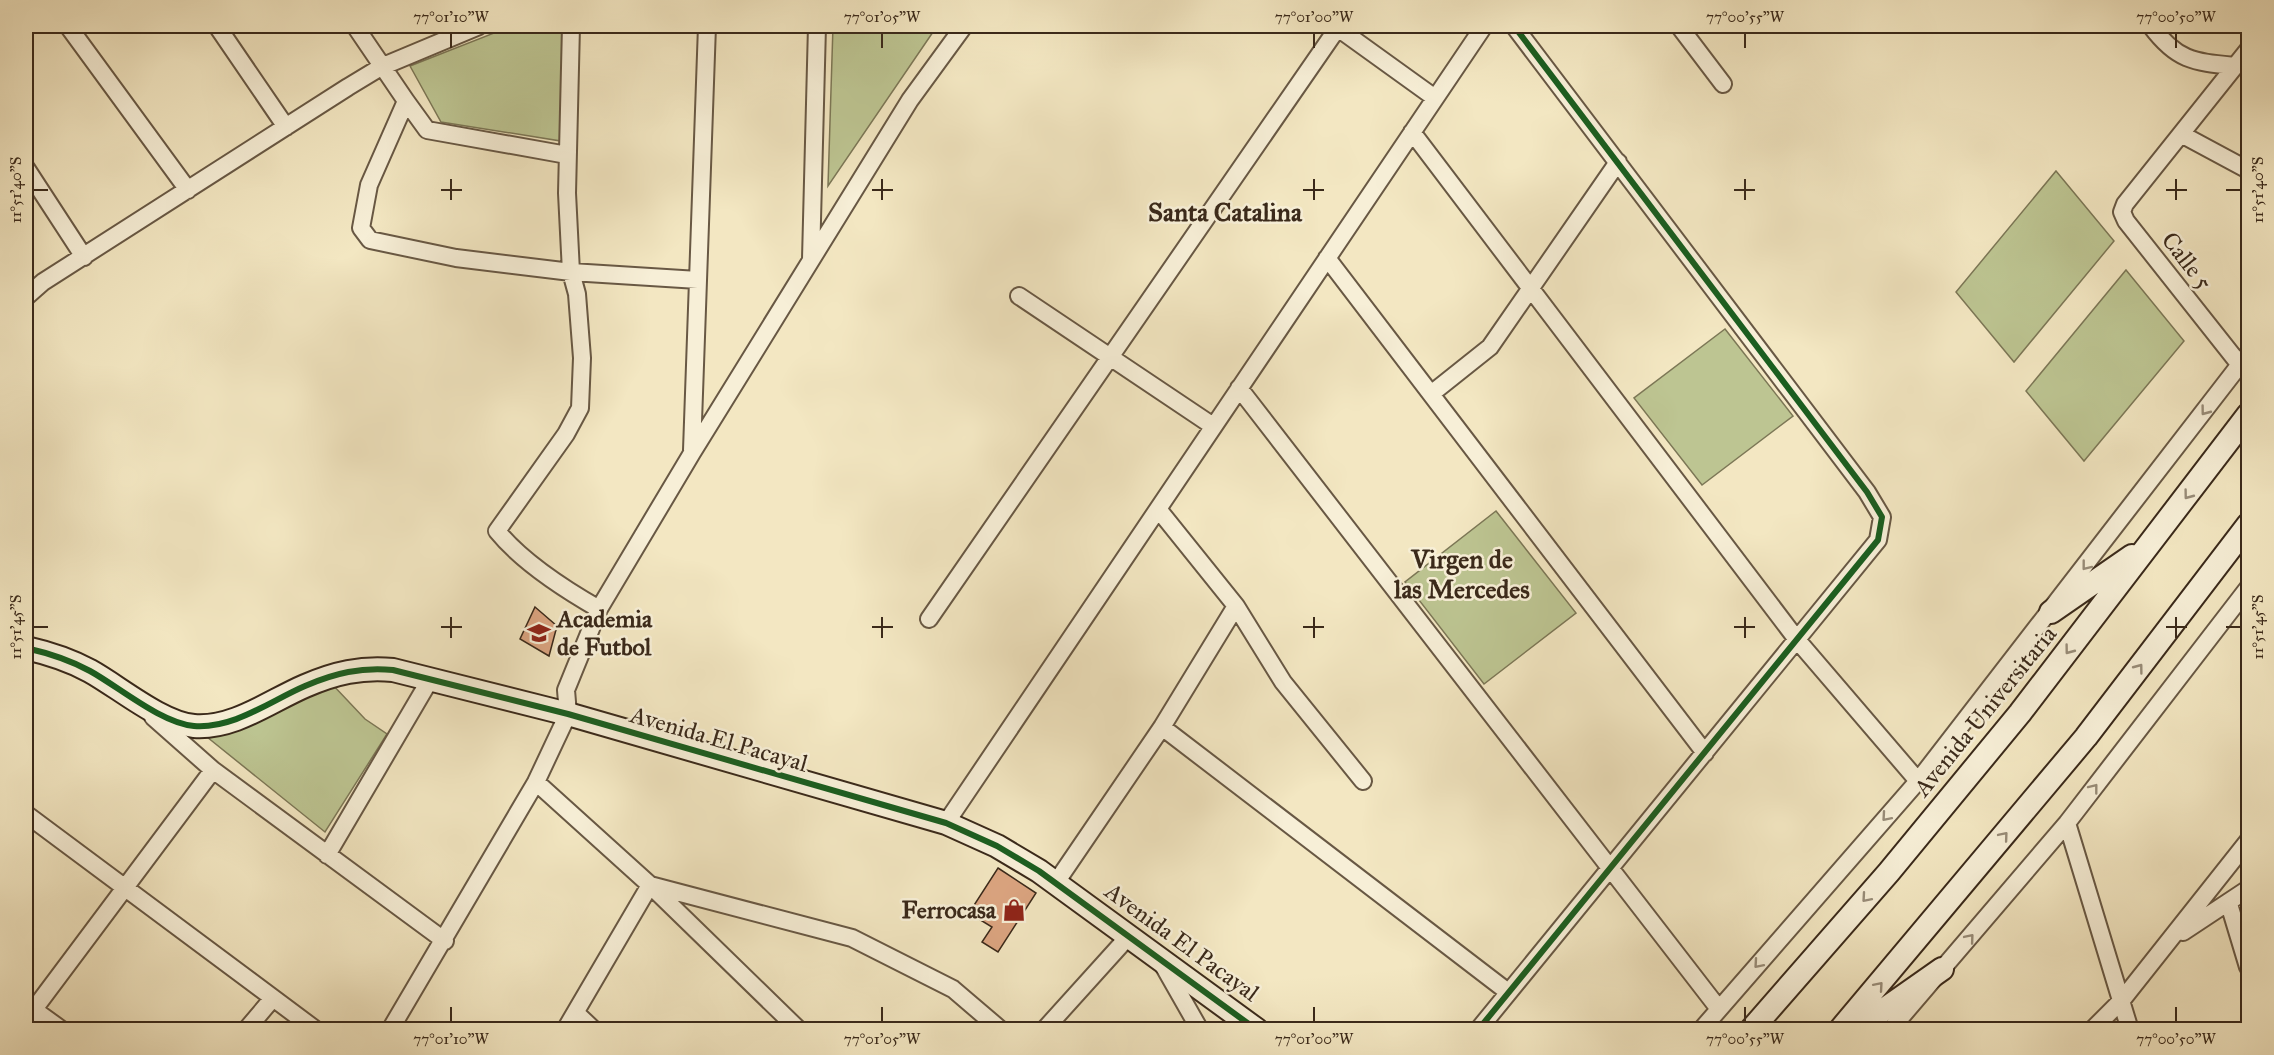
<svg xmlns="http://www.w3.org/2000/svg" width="2274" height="1055" viewBox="0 0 2274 1055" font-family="'IM FELL Great Primer',serif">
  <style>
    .green { fill: #bdc592; stroke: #7c7756; stroke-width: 1.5 }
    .building { fill: #dca581; stroke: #3a291a; stroke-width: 1.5 }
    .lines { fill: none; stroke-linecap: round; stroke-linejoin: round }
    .street-casing { stroke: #685844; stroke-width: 20 }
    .secondary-casing { stroke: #3a291a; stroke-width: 26 }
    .street { stroke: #f7efd7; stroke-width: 16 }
    .secondary { stroke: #f7efd7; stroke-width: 22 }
    .cycleway-casing { stroke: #f7efd7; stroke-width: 10 }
    .cycleway { stroke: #1b5e20; stroke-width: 6 }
    .oneway { stroke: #988c78 }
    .ticks { fill: none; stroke: #3a291a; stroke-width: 2 }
    .labels { text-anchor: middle; stroke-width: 5; stroke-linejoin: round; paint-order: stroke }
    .street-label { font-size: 24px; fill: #3a291a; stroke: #f7efd7 }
    .poi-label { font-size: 24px; font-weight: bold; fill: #3a291a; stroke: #f7efd7; text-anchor: start }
    .neighbourhood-label { font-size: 26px; font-weight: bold; fill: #3a291a; stroke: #f7efd7 }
    .neatline { fill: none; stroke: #3a291a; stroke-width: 2 }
    .ticks-label { font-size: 15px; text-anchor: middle; fill: #3a291a }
  </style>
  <rect width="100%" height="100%" fill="#f3e7c2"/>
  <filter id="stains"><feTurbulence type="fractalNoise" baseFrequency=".00333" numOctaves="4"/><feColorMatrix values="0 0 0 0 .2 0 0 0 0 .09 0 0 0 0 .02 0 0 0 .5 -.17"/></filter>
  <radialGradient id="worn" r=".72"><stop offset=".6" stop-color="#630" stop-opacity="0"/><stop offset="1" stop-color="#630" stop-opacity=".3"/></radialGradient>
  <!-- green -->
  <path class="green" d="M512,26H563L561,141L441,122L410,66Z
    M833,26H927L933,32L828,186Z
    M2056,171L2114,241L2014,362L1956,292Z
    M2126,270L2184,341L2084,461L2026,391Z
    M1725,329L1793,416L1702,485L1634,398Z
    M1496,511L1576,613L1484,684L1405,582Z
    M331,683L365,719L387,734L325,832L207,737Z"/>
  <!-- building -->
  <path class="building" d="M535,607L557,626L549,656L520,639Z
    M998,868L1036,893L998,952L982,942L992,927L969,913Z"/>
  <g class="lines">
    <!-- street casing -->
    <g class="street-casing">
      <path id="street" d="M68,26L188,190
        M217,26L286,127
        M355,26L406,101L369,185L361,228L370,240L456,258L571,272L698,280
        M571,26L567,193L571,272L577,294L582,358L580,408L566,434L497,531C523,563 564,589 599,609
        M1335,26L1435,98
        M1679,26L1723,84
        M2151,26C2177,61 2194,62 2235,66
        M406,101L427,130L567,155
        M1412,132L1798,641L1918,781
        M2181,134L2248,170
        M26,168L84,257
        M1327,258L1705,753
        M811,259L817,26
        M1019,296L1213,426
        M26,297L43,282L348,87L381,67L479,26
        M2240,365L2126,221L2122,212L2125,204L2248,50
        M1239,388L1719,1009
        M1431,394L1490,347L1618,162
        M692,450L707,26
        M1158,509L1236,606L1283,682L1363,781
        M929,619L1339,26
        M153,717L213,770L445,941
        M1162,727L1508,992
        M536,782L650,885L799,1030
        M26,814L316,1030
        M946,823L1484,26
        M2067,823L2130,1030
        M327,855L431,678
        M1055,884L1162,727L1236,606
        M2229,904L2248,967
        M2183,932L2248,889
        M1163,965L1200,1030
        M26,1004L62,1030
        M576,1013L594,1030
        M26,1020L213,770
        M246,1030L273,998
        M390,1030L536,782L568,714L566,690L599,609L692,453L910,100L964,26
        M565,1030L650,885L852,938L953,989L1001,1030
        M1044,1030L1128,937
        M1478,1030L1878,540L1882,517L1867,492L1514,26
        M1701,1030L1918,781L2248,354
        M1890,1030L2067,823L2248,588
        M2092,1030L2122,1000L2248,841"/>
    </g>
    <!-- secondary casing -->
    <g class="secondary-casing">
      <path id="secondary" d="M2051,612L2132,556
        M26,648C48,653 70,660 90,671C119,687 161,723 194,726C234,729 270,701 305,686C335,673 361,667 393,670L568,714L946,823L997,846L1039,871L1257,1030
        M1751,1030L1889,872L2020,713L2248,415
        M1840,1030L2086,737L2248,525
        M1855,1030L1942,969"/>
    </g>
    <!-- street -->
    <use href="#street" class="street"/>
    <!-- secondary -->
    <use href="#secondary" class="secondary"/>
    <!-- cycleway casing -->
    <g class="cycleway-casing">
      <path id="cycleway" d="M26,648C48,653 70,660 90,671C119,687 161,723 194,726C234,729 270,701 305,686C335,673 361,667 393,670L568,714L946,823L997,846L1039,871L1257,1030
        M1478,1030L1878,540L1882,517L1867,492L1514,26"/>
    </g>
    <!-- cycleway -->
    <use href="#cycleway" class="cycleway"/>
  </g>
  <!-- one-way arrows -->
  <defs><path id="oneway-chevron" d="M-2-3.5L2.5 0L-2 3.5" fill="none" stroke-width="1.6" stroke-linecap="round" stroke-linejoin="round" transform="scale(1.5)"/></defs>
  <g class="oneway">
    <use href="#oneway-chevron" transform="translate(2205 411) rotate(127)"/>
    <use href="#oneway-chevron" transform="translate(2188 495) rotate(127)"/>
    <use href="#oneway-chevron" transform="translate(2086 566) rotate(128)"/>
    <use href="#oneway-chevron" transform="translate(2069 650) rotate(127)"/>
    <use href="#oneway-chevron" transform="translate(2139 668) rotate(-53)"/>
    <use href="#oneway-chevron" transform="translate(2094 788) rotate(-52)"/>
    <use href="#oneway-chevron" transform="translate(1886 817) rotate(131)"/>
    <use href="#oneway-chevron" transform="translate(2004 836) rotate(-50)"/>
    <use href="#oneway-chevron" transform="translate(1866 898) rotate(131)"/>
    <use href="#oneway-chevron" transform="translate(1970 938) rotate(-50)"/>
    <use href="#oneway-chevron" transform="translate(1758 964) rotate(131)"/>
    <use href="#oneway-chevron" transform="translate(1879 986) rotate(-49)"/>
  </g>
  <!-- ticks -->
  <path class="ticks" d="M451,33V48M882,33V48M1314,33V48M1745,33V48M2176,33V48M451,179V200M882,179V200M1314,179V200M1745,179V200M2176,179V200M33,190H48M441,190H462M872,190H893M1303,190H1324M1734,190H1755M2166,190H2187M2226,190H2241M451,617V638M882,617V638M1314,617V638M1745,617V638M2176,617V638M33,627H48M441,627H462M872,627H893M1303,627H1324M1734,627H1755M2166,627H2187M2226,627H2241M451,1007V1022M882,1007V1022M1314,1007V1022M1745,1007V1022M2176,1007V1022"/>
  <!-- icons -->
  <defs>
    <g id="school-bare" transform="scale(1.8)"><path d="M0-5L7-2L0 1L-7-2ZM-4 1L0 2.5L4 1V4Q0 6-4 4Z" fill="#8f2418" stroke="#f7efd7" stroke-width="2.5" paint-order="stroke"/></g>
    <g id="shop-bare" transform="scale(1.8)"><path d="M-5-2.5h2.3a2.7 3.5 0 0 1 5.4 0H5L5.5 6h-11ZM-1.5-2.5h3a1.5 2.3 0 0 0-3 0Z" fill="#8f2418" stroke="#f7efd7" stroke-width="2.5" paint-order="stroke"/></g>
  </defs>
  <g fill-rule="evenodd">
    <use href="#school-bare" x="539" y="633"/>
    <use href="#shop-bare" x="1014" y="910"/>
  </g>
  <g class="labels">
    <!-- street labels -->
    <g class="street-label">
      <text transform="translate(2187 261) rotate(52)" y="8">Calle 5</text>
      <text transform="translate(1985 711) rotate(-51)" y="8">Avenida Universitaria</text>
      <text transform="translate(719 739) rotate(16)" y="8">Avenida El Pacayal</text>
      <text transform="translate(1182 942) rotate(36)" y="8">Avenida El Pacayal</text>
    </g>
    <!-- poi labels -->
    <g class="poi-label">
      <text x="557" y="627">Academia<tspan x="557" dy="28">de Futbol</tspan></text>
      <text x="996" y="918" text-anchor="end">Ferrocasa</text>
    </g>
    <!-- neighbourhood labels -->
    <g class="neighbourhood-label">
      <text x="1225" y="221">Santa Catalina</text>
      <text x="1462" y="568">Virgen de<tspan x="1462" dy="30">las Mercedes</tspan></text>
    </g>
  </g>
  <!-- margin -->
  <rect width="2274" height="1055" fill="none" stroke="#f3e7c2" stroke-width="66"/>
  <rect x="33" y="33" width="2208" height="989" class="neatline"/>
  <g class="ticks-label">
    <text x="451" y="22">77°01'10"W</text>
    <text x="882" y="22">77°01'05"W</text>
    <text x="1314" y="22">77°01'00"W</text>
    <text x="1745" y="22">77°00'55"W</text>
    <text x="2176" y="22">77°00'50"W</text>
    <text transform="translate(16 190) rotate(-90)" y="5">11°51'40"S</text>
    <text transform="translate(2258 190) rotate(-90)" y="5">11°51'40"S</text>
    <text transform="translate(16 627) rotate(-90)" y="5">11°51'45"S</text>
    <text transform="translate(2258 627) rotate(-90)" y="5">11°51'45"S</text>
    <text x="451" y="1044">77°01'10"W</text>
    <text x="882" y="1044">77°01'05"W</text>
    <text x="1314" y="1044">77°01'00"W</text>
    <text x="1745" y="1044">77°00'55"W</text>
    <text x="2176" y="1044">77°00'50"W</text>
  </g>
  <rect width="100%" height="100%" filter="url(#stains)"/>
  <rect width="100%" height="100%" fill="url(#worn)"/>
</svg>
